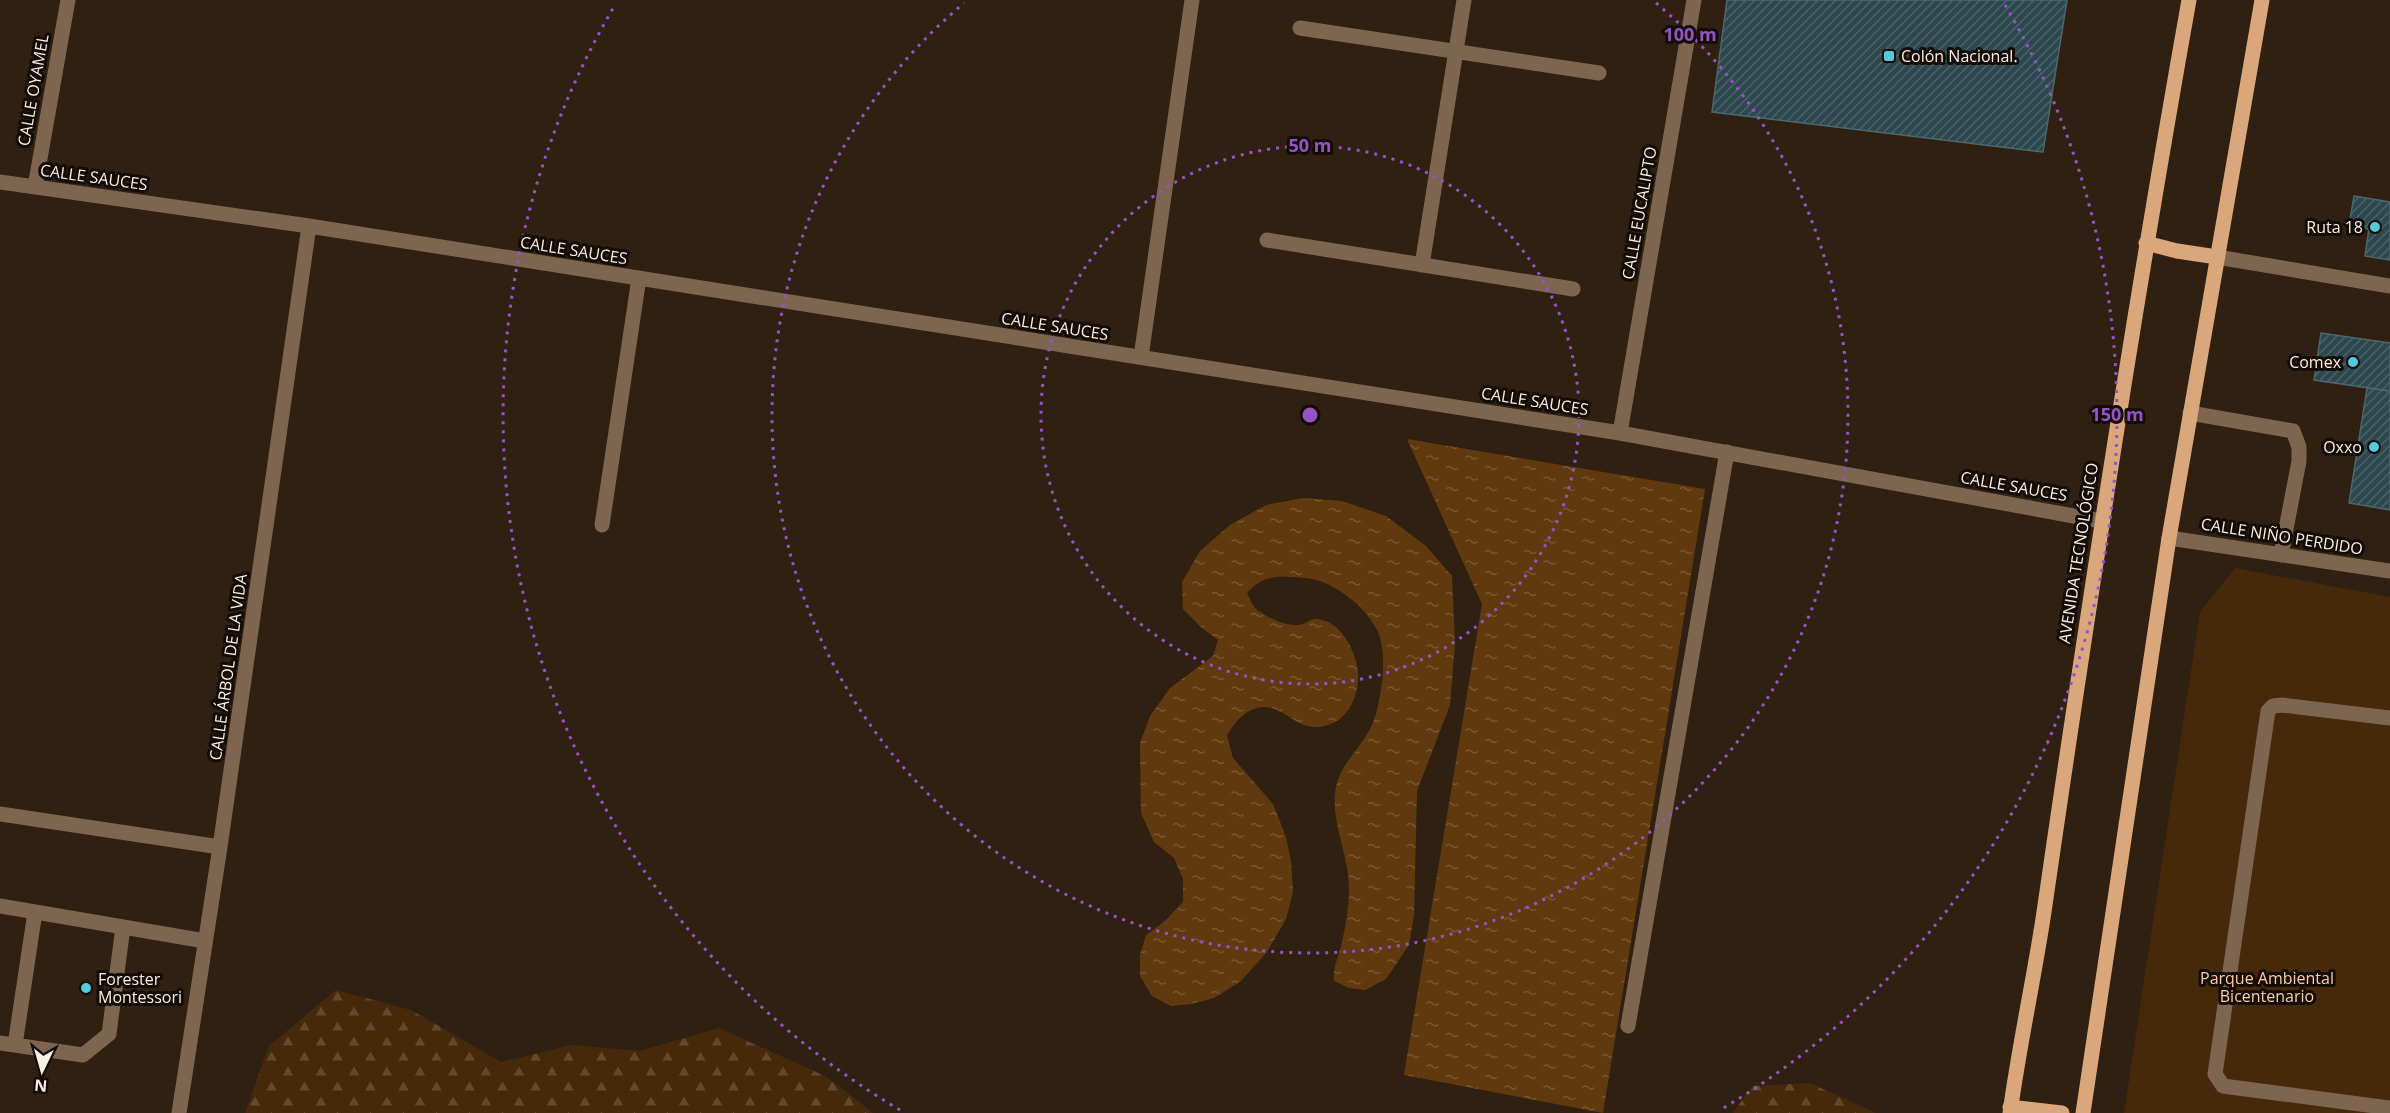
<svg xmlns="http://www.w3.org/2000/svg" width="2390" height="1113" viewBox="0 0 2390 1113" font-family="'Open Sans',sans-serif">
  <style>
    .green { fill: #46290b }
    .forest { fill: url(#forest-firs) }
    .water { fill: url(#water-ripples) }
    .building { fill: url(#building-hatch); stroke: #4b686e; stroke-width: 1.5 }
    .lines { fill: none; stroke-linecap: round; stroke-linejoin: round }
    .lane { stroke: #7d6550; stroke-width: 15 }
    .street { stroke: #7d6550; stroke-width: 15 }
    .primary { stroke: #d9a77b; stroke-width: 15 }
    .ring { fill: none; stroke: #9553c7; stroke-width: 3; stroke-dasharray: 3 6 }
    .poi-dot { fill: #55cadf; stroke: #120b06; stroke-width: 2 }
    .labels { text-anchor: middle; stroke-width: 6; stroke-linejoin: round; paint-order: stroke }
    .poi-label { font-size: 16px; fill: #fbf0e6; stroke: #120b06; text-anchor: end }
    .street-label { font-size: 16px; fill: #fbf0e6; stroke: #120b06 }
    .park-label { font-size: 16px; fill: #fecea5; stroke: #120b06 }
    .centre { fill: #9553c7; stroke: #120b06; stroke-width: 3 }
    .ring-label { font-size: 18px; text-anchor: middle; font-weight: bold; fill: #9553c7; stroke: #120b06; stroke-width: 6; stroke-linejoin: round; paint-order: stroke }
  </style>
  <defs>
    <pattern id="forest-firs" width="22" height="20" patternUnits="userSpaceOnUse" patternTransform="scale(1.5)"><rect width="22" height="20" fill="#46290b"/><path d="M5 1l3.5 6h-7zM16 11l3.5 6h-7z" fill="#62482f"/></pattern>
    <pattern id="water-ripples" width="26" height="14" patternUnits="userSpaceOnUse" patternTransform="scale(1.5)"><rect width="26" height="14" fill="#61390f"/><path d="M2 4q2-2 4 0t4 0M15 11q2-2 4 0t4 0" fill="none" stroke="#795632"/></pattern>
    <pattern id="building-hatch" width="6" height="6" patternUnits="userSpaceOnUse" patternTransform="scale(1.5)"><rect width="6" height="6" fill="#2c474d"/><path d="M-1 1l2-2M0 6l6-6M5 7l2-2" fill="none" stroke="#4c6267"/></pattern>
  </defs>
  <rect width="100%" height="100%" fill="#302011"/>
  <!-- green -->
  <path class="green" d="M2235,568L2390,597V1113H2124L2200,612Z"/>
  <!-- forest -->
  <path class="forest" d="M336,990L411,1010L501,1062L572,1045L640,1051L719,1028L827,1077L873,1113H245L269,1046Z
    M1810,1083L1876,1113H1733L1752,1086Z"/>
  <!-- water -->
  <path class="water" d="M1407,439L1705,489L1603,1113L1404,1075L1482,604Z
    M1303,498L1342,501L1386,516L1426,546L1452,576L1455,644L1450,705L1417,791L1414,915L1409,945L1386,979L1365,990L1349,988L1334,981C1333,966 1339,956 1342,942C1346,925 1349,904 1349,888C1349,856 1332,825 1335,794C1337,768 1357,752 1369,731C1381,710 1387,661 1380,637C1376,625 1366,613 1357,604C1343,592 1324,579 1305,578C1281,576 1265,573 1247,593C1250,598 1252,605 1256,609C1266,617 1285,626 1298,625C1304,625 1310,619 1315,619C1340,619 1356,651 1358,672C1360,702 1341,733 1307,726C1291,722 1276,702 1257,708C1242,712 1235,723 1227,735L1233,758L1273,804L1286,837L1291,861L1293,892L1286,919L1267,952L1241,981L1214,998L1191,1004L1171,1006L1152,996L1140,976V955L1146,935L1165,921L1183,902V879L1174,858L1154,842L1141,813L1140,743L1150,716L1170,688L1213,656L1218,640L1202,628L1183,609L1182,582L1200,551L1230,525L1266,505Z"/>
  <!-- building -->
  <path class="building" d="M1727,0H2067L2043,152L1712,112Z
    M2354,196L2390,202V260L2365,256L2369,229L2349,226Z
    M2321,333L2390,343V391L2314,380Z
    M2367,388L2390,391V510L2349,503Z"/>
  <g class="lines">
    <!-- lane -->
    <path class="lane" d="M2217,257L2390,286
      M1141,357L1192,0
      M2190,413L2293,431L2299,447V461L2281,555
      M2390,718L2282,705L2273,706L2268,711L2215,1074L2223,1086L2390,1108
      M0,906L205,941
      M1628,1026L1727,452
      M0,1043L83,1055L109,1034L123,927
      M15,1045L35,912"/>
    <!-- street -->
    <path class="street" d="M1300,28L1599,73
      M0,182L309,226L1620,433L2101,521
      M35,187L68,0
      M1267,240L1573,289
      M1422,265L1464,0
      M1620,433L1694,0
      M602,525L639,278
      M2169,538L2390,571
      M0,814L220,847
      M179,1113L220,847L309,226"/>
    <!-- primary -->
    <path class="primary" d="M2146,243L2177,251L2217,257
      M2010,1107L2062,1113
      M2010,1113C2019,1046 2034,979 2044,912C2088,607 2135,303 2189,0
      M2083,1113L2169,538L2262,0"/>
  </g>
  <!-- distance rings -->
  <g class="ring">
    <circle cx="1310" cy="415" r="269"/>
    <path d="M1656 3A538 538 0 1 1 964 3"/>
    <path d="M900 1110A807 807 0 0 1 615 5M2005 5A807 807 0 0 1 1720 1110"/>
  </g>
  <!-- markers -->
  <g class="poi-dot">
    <rect x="1883" y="50" width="12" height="12" rx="3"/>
    <circle cx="2375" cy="227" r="6"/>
    <circle cx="2353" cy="362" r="6"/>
    <circle cx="2374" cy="447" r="6"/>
    <circle cx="86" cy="988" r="6"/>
  </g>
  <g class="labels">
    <!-- poi labels -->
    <g class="poi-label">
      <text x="1901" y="62" text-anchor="start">Colón Nacional.</text>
      <text x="2363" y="233">Ruta 18</text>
      <text x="2341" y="368">Comex</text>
      <text x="2362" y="453">Oxxo</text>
      <text x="98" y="985" text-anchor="start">Forester<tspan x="98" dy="18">Montessori</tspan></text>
    </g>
    <!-- street labels -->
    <g class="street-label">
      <text transform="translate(33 90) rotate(-80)" y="6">CALLE OYAMEL</text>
      <text transform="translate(94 177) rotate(8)" y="6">CALLE SAUCES</text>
      <text transform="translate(1639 213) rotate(-80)" y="6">CALLE EUCALIPTO</text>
      <text transform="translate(574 250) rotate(9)" y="6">CALLE SAUCES</text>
      <text transform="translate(1055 326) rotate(9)" y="6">CALLE SAUCES</text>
      <text transform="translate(1535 401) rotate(9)" y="6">CALLE SAUCES</text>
      <text transform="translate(2014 486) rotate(10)" y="6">CALLE SAUCES</text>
      <text transform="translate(2282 536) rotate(9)" y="6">CALLE NIÑO PERDIDO</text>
      <text transform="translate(2078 553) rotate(-81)" y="6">AVENIDA TECNOLÓGICO</text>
      <text transform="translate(228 667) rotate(-82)" y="6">CALLE ÁRBOL DE LA VIDA</text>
    </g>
    <!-- park labels -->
    <g class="park-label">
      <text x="2267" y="984">Parque Ambiental<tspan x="2267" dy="18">Bicentenario</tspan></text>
    </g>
  </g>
  <circle cx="1310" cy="415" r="9" class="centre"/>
  <g class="ring-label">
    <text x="1690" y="41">100 m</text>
    <text x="1310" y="152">50 m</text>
    <text x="2117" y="421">150 m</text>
  </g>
  <!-- north arrow -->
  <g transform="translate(42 1071) rotate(185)" stroke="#120b06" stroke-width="4.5" paint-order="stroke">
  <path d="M0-4.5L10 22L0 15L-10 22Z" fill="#fbf0e6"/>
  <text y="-9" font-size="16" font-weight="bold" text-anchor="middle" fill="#fbf0e6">N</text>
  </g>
</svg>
